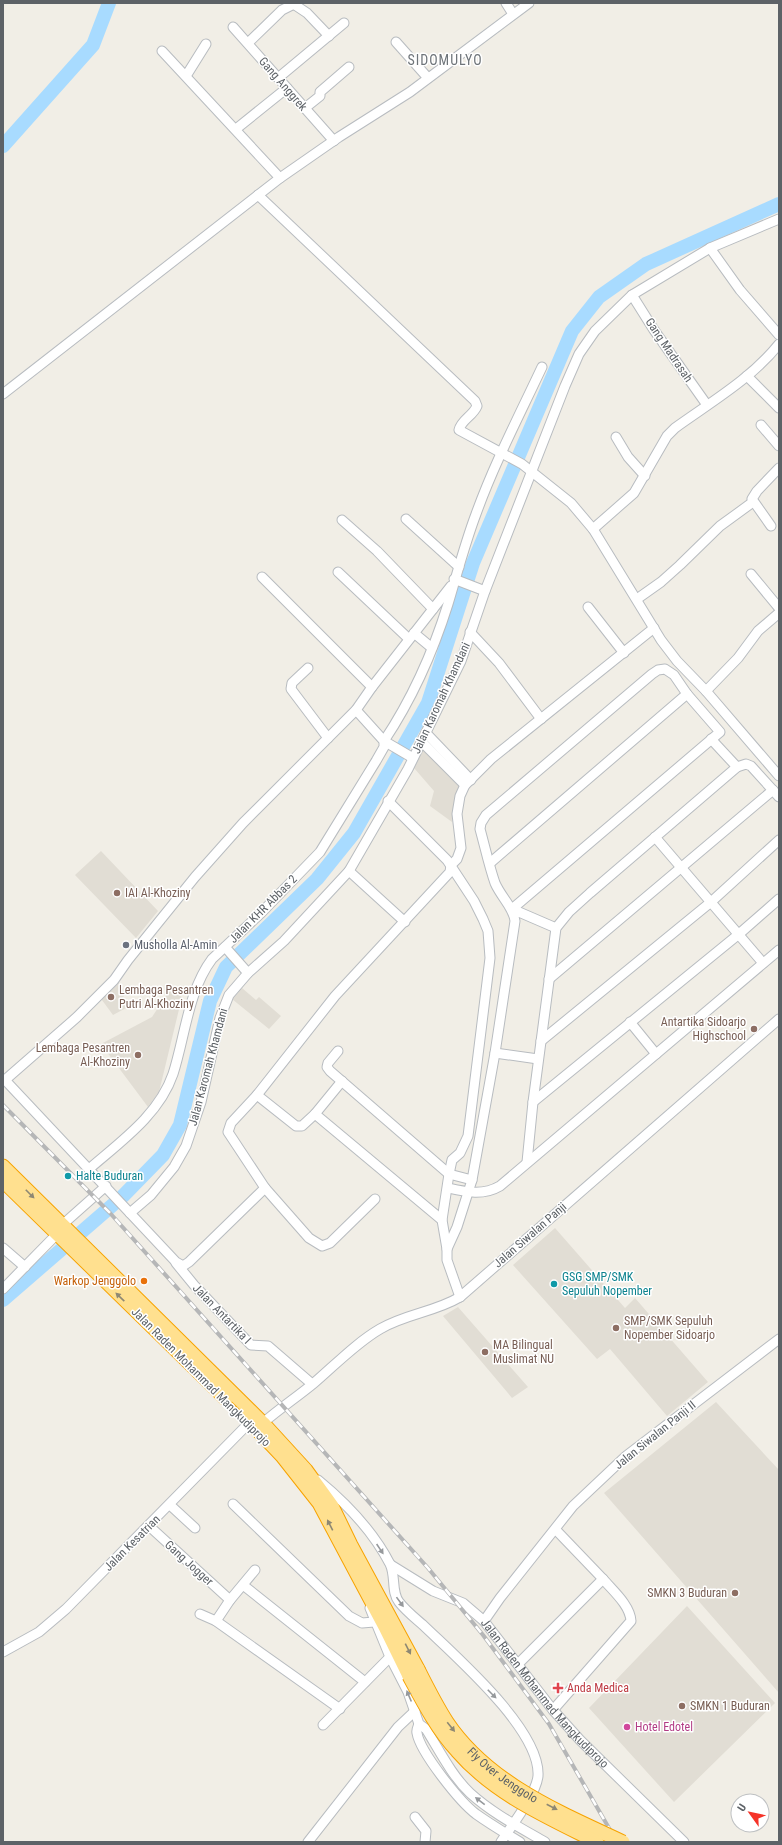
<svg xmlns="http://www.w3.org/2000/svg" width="782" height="1845" viewBox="0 0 782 1845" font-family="'Roboto Condensed',sans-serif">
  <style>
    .education { fill: #e1ddd4 }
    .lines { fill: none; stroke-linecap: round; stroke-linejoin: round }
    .river { stroke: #a8dbff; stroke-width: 14 }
    .minor-casing { stroke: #b8bcc0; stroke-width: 11 }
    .highway-casing { stroke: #f7a300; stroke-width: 15 }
    .minor { stroke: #fff; stroke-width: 9 }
    .highway { stroke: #ffe08f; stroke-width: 13 }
    .rail-casing { stroke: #b5b6b7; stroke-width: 4 }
    .rail { stroke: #fff; stroke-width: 2.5; stroke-dasharray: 8; stroke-linecap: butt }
    .highway-bridge-casing { stroke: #f7a300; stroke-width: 15; stroke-linecap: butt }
    .highway-bridge { stroke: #ffe08f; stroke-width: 13 }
    .oneway { fill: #8e8873 }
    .oneway2 { fill: #96999c }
    .education-dot { fill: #8d6e63; stroke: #fff; stroke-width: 1.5 }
    .worship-dot { fill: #6b7280; stroke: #fff; stroke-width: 1.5 }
    .culture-dot { fill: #0f9aa8; stroke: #fff; stroke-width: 1.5 }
    .food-dot { fill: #e8710a; stroke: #fff; stroke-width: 1.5 }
    .health-dot { fill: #e0444e; stroke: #fff; stroke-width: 1.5 }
    .hotel-dot { fill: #d1479c; stroke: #fff; stroke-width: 1.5 }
    .labels { text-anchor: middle; stroke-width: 3; stroke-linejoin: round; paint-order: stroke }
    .street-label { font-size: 12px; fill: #5d6267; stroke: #fff }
    .education-label { font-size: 12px; fill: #785e54; stroke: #fff; text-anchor: start }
    .worship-label { font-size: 12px; fill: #5b616d; stroke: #fff; text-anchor: start }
    .culture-label { font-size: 12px; fill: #0d838f; stroke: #fff; text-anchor: start }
    .food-label { font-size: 12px; fill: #c56008; stroke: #fff; text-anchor: end }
    .health-label { font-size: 12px; fill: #be3a42; stroke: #fff; text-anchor: start }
    .hotel-label { font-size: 12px; fill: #b23c85; stroke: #fff; text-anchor: start }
    .quarter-label { font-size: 14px; letter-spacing: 1px; fill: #6e7479; stroke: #fff }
  </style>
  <rect width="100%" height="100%" fill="#f1eee6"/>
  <!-- education -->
  <path class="education" d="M428,740L460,786L456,796L452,822L430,806L434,791L414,768Z
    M101,851L158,911L136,938L75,875Z
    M115,978L126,994L121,999L126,1008L113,1015L99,996Z
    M242,988L256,1000L259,997L281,1016L269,1029L232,999Z
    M169,991L182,997L159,1092L148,1107L101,1044L152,1017Z
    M555,1228L625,1308L635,1298L708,1382L667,1416L610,1349L597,1359L513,1265Z
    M458,1307L528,1387L512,1398L443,1316Z
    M716,1402L779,1470V1693L604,1493Z
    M687,1606L775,1703L674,1802L589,1708Z"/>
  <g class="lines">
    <!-- river -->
    <path class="river" d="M3,146L93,45L109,3
      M3,1300L123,1196L163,1155L180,1125L210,1001L226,967L317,879L354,833L428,703L473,563L572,331L599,297L646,264L779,204"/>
    <!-- minor casing -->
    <g class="minor-casing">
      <g id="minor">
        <path d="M292,3L307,13L329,36"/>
        <path d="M506,3L513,14"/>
        <path d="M233,27L334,141"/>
        <path d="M396,42L428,78"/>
        <path d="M248,43L282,10L294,4"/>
        <path d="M162,51L280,178"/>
        <path d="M186,76L206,44"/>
        <path d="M278,78L344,23"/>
        <path d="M305,108L320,96V92L349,67"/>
        <path d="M236,129L287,88"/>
        <path d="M258,195L475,401L477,406C473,416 461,420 459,430L522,464L571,503L593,529L661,640L677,661L706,691L779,776"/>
        <path d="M710,248L740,290L779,335"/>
        <path d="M632,295L654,330L707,405"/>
        <path d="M747,376L779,408"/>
        <path d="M3,394L280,178L339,137L410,92L529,3"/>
        <path d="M761,425L779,446"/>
        <path d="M616,437L628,457L645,476"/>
        <path d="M406,519L459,567"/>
        <path d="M342,520L377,551L433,609"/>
        <path d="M771,526L752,499L757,491L779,468"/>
        <path d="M593,529L634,493L667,436L675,428C711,402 751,379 779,344"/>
        <path d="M338,572L409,639"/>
        <path d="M751,574L779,608"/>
        <path d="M262,577L372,687L356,710L243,823L195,877L128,960L114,980L77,1017L5,1080L176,1262L183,1266L189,1262L265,1188L230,1135L228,1132L231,1123L257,1095L335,996L450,872L451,865L457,859L461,848L457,814L460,796L465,785L491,759L654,628"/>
        <path d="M454,579L485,591"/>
        <path d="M637,599L661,582L680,565L720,526L753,502"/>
        <path d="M588,607L624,653"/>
        <path d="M470,632L499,663L541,719"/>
        <path d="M414,633L432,648"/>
        <path d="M308,668L292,683L291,689L328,738"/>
        <path d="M372,687L451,586"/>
        <path d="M706,691L738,658L758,631L779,613"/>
        <path d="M426,733L471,780"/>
        <path d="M711,739L737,767"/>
        <path d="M422,742L465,785"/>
        <path d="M413,758L384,741C412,699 433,652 448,604C457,574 465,543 476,514C494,464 519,416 542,367"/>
        <path d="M388,801L447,860L474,901L483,919L488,931L490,958L468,1136L460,1153L452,1160L449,1174L442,1220L447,1249L457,1227L472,1180L495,1053L515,921C514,908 501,897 495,883C489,866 485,847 480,829L481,823L486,815L652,674L658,670L665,669L674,675L687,694L720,732L512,909L556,928"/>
        <path d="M655,837L763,963"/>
        <path d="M490,863L687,694"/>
        <path d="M349,871L405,922"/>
        <path d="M225,947L248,973"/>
        <path d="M549,979L773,790"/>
        <path d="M630,1022L656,1054"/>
        <path d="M541,1041L711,902L779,840"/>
        <path d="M338,1051L328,1063L327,1067L330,1071L449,1174L472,1180"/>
        <path d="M495,1053L538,1059"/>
        <path d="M257,1095L296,1126H302L315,1114L342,1081"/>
        <path d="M533,1102L739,934L779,899"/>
        <path d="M315,1114L442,1220"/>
        <path d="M527,1162L533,1102L556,928L569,912L590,893L737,767L746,764L751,766L779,797"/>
        <path d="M89,1169C120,1142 159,1115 173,1074C185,1037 188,991 212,959L261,913L320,852L376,761L384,747V741L356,710"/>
        <path d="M265,1188L309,1238L322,1246L330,1243L375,1199"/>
        <path d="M448,1188C466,1192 483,1196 500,1186L779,950"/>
        <path d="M130,1213L151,1195L174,1167L186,1146L201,1102L220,1018L229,995L248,973L284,941L349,871L408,769L461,661L485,591L565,386L579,354L595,331L632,295L710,248L779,219"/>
        <path d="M61,1226L106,1186"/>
        <path d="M3,1248L25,1267"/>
        <path d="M447,1249V1260L460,1297"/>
        <path d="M176,1263L194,1285L251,1345L268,1346L312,1384"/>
        <path d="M3,1289L57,1234"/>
        <path d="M263,1423C279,1409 297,1397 314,1383C335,1365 356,1343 380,1329C405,1314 435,1312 460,1297L779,1019"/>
        <path d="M318,1480C346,1503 373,1531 390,1564C396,1576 391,1592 399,1602C406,1611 415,1618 423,1625C455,1656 541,1730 538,1776C536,1795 511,1826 501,1842"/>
        <path d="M233,1504L349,1616L362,1623L374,1622"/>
        <path d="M170,1505L195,1528"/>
        <path d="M149,1526L230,1600"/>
        <path d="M556,1530L603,1579"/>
        <path id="s1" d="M391,1565L433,1591L463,1603L484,1621L553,1710L580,1740L684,1842"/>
        <path d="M243,1585L365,1682"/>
        <path d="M370,1608L390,1657L408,1692L419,1724L426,1729C439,1750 452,1776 470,1793C492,1813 519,1827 545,1842"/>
        <path d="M200,1614L216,1621L340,1709"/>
        <path d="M216,1621L230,1600L255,1570"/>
        <path d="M484,1621L500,1598L573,1506L626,1456L779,1339"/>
        <path d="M3,1652L39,1632L66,1609L250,1422"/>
        <path d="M518,1664L603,1579C613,1591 630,1605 631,1621L553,1710"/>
        <path d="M419,1724C418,1727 416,1730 417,1733C420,1752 460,1802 476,1814C490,1824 505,1833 520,1842"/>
        <path d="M323,1725L390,1657"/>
        <path d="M415,1817L426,1831L425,1842"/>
        <path d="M308,1842L398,1727L415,1711"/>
      </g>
    </g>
    <!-- highway casing -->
    <g class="highway-casing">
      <path id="highway" d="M3,1166L263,1423L306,1470L332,1506L351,1545L418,1669
        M3,1181L226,1399
        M243,1415L282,1456L319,1503L385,1627L409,1676"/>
    </g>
    <!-- minor -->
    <use href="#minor" class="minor"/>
    <!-- highway -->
    <use href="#highway" class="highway"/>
    <!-- rail casing -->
    <g class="rail-casing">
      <path id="rail" d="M3,1105L110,1213L428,1568L483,1635L549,1724L617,1842"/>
    </g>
    <!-- rail -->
    <use href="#rail" class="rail"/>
    <!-- highway-bridge casing -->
    <g class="highway-bridge-casing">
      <g id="highway-bridge">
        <path id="s2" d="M418,1669C427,1687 436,1705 447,1722C488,1783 559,1812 623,1842"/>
        <path d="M409,1676C423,1702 437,1729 457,1751C494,1794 547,1817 597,1842"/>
      </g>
    </g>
    <!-- highway-bridge -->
    <use href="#highway-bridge" class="highway-bridge"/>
  </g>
  <!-- one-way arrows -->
  <defs><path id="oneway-solid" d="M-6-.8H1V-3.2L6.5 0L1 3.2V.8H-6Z"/></defs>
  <g class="oneway">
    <use href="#oneway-solid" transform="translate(30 1194) rotate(45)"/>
    <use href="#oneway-solid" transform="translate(120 1297) rotate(-136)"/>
    <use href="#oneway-solid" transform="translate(330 1525) rotate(-117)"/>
    <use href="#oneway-solid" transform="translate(408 1649) rotate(63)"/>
    <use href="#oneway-solid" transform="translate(451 1727) rotate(51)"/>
    <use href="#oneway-solid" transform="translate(552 1807) rotate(27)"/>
  </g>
  <g class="oneway2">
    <use href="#oneway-solid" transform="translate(380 1549) rotate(56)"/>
    <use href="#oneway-solid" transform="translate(400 1602) rotate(54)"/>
    <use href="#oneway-solid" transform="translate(492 1694) rotate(45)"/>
    <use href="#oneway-solid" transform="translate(409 1696) rotate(-113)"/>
    <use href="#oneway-solid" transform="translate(480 1801) rotate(-142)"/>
  </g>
  <!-- markers -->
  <g class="education-dot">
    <circle cx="117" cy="893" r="4"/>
    <circle cx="111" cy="997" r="4"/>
    <circle cx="754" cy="1029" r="4"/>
    <circle cx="138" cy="1055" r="4"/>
    <circle cx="616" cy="1328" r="4"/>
    <circle cx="485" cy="1352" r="4"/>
    <circle cx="735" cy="1593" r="4"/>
    <circle cx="682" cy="1706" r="4"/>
  </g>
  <circle class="worship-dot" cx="126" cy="945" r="4"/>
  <g class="culture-dot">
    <circle cx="68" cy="1176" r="4"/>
    <circle cx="554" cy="1284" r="4"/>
  </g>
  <circle class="food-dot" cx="144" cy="1281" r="4"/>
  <path class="health-dot" d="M556 1682h4v4h4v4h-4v4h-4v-4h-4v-4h4z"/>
  <circle class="hotel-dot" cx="627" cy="1727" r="4"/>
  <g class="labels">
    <!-- street labels -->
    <g class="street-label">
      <text transform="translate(283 84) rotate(49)" y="4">Gang Anggrek</text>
      <text transform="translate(669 350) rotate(56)" y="4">Gang Madrasah</text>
      <text transform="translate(441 698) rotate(-65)" y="4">Jalan Karomah Khamdani</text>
      <text transform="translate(263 909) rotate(-45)" y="4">Jalan KHR Abbas 2</text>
      <text transform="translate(208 1067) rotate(-75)" y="4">Jalan Karomah Khamdani</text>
      <text transform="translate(530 1235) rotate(-41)" y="4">Jalan Siwalan Panji</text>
      <text transform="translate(222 1314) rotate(46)" y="4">Jalan Antartika I</text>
      <text transform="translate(201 1377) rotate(45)" y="4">Jalan Raden Mohammad Mangkudiprojo</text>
      <text transform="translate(655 1435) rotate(-39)" y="4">Jalan Siwalan Panji II</text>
      <text transform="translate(132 1543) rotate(-45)" y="4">Jalan Kesatrian</text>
      <text transform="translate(189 1563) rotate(42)" y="4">Gang Jogger</text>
      <text dy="4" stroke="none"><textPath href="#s1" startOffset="204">Jalan Raden Mohammad Mangkudiprojo</textPath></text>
      <text dy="4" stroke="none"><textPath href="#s2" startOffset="138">Fly Over Jenggolo</textPath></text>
    </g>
    <!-- education labels -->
    <g class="education-label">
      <text x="125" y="897">IAI Al-Khoziny</text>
      <text x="119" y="994">Lembaga Pesantren<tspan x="119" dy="14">Putri Al-Khoziny</tspan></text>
      <text x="746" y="1026" text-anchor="end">Antartika Sidoarjo<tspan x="746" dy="14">Highschool</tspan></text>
      <text x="130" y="1052" text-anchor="end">Lembaga Pesantren<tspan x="130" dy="14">Al-Khoziny</tspan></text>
      <text x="624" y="1325">SMP/SMK Sepuluh<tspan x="624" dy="14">Nopember Sidoarjo</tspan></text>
      <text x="493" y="1349">MA Bilingual<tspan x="493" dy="14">Muslimat NU</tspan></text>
      <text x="727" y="1597" text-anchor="end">SMKN 3 Buduran</text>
      <text x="690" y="1710">SMKN 1 Buduran</text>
    </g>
    <!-- worship labels -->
    <g class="worship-label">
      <text x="134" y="949">Musholla Al-Amin</text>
    </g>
    <!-- culture labels -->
    <g class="culture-label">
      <text x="76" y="1180">Halte Buduran</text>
      <text x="562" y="1281">GSG SMP/SMK<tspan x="562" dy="14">Sepuluh Nopember</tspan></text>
    </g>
    <!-- food labels -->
    <g class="food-label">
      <text x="136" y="1285">Warkop Jenggolo</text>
    </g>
    <!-- health labels -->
    <g class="health-label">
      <text x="567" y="1692">Anda Medica</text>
    </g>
    <!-- hotel labels -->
    <g class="hotel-label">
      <text x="635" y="1731">Hotel Edotel</text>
    </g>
    <!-- quarter labels -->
    <g class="quarter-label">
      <text x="445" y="65">SIDOMULYO</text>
    </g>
  </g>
  <!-- border -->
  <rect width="782" height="1845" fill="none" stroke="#5d6267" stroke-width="8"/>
  <!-- north arrow -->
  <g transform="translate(750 1813) rotate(303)"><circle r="19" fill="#ffffff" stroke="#bec0c2"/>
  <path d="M0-3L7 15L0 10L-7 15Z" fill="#f53328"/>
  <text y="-6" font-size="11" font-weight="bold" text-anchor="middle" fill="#5d6267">U</text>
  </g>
</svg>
